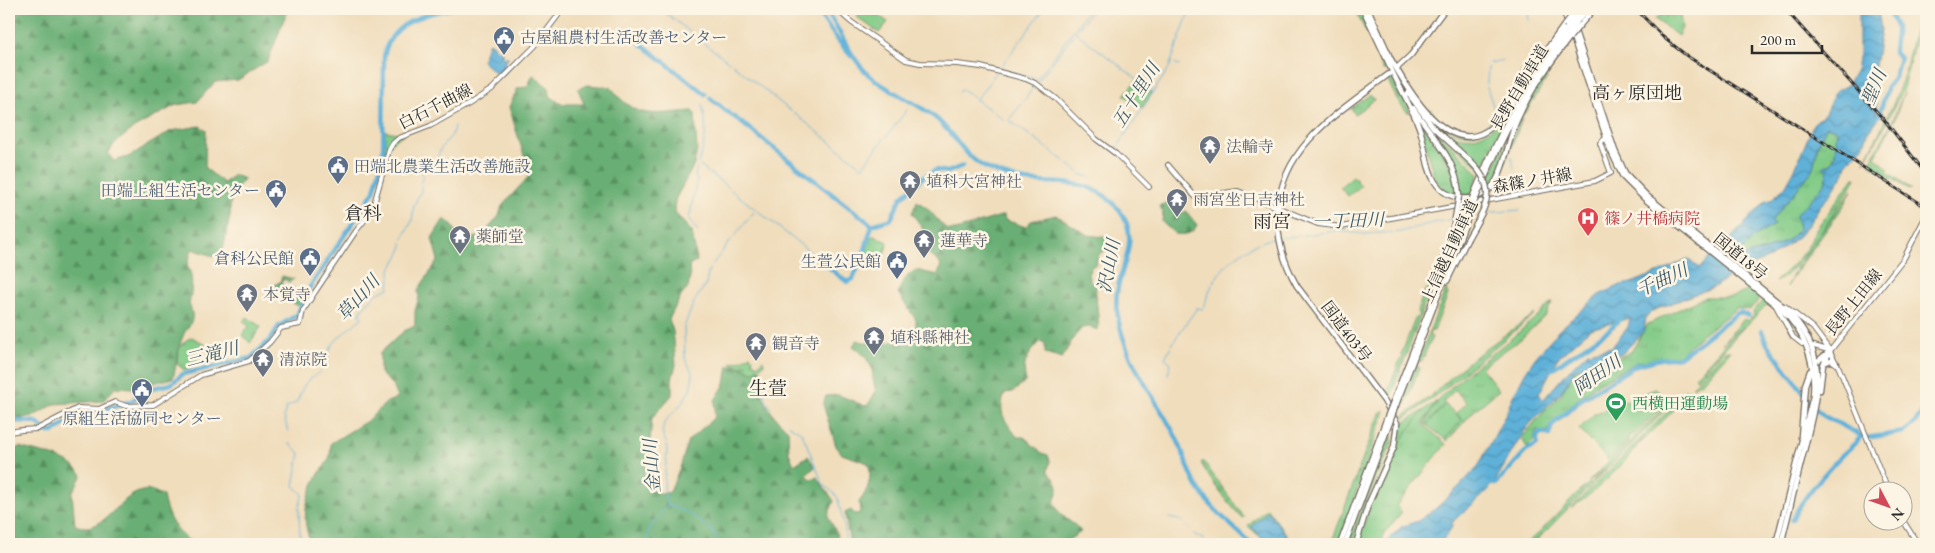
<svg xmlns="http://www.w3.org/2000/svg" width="1935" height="553" viewBox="0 0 1935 553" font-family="'EB Garamond','Noto Serif JP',serif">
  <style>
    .grass { fill: url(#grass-tufts); stroke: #567b59 }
    .forest { fill: url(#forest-firs); stroke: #4a6d50 }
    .cemetery { fill: url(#cemetery-stones); stroke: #567b59 }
    .park { fill: url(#park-crowns); stroke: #567b59 }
    .garden { fill: #82cb87; stroke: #567b59 }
    .water { fill: url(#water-waves); stroke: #446e82; fill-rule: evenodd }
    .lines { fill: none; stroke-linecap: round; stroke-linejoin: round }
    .stream { stroke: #5eb1d9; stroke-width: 1 }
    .river { stroke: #5eb1d9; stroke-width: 4.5 }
    .major-casing { stroke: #70695e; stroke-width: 6 }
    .highway-casing { stroke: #70695e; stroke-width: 7 }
    .major { stroke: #fff; stroke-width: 4 }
    .highway { stroke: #fff; stroke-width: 4.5 }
    .rail-casing { stroke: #2b2b2b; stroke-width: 3 }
    .rail { stroke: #fcf5e5; stroke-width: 1; stroke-dasharray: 4; stroke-linecap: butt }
    .highway-bridge-casing { stroke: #70695e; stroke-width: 7; stroke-linecap: butt }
    .highway-bridge { stroke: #fff; stroke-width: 4.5 }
    .labels { text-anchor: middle; stroke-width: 5; stroke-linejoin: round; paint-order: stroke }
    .service-label { font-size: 16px; fill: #4e5e75; stroke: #fcf5e5; text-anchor: end }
    .street-label { font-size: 16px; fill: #2b2b2b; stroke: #fcf5e5 }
    .worship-label { font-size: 16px; fill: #5b616d; stroke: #fcf5e5; text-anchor: start }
    .health-label { font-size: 16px; fill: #be3a42; stroke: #fcf5e5; text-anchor: start }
    .leisure-label { font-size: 16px; fill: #27864d; stroke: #fcf5e5; text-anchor: start }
    .water-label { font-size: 18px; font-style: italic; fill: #3d5a68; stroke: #fcf5e5 }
    .neighbourhood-label { font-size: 18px; fill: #2b2b2b; stroke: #fcf5e5 }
    .quarter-label { font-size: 19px; fill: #2b2b2b; stroke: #fcf5e5 }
  </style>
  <defs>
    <pattern id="grass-tufts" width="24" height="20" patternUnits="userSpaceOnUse" patternTransform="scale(1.25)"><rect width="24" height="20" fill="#82cb87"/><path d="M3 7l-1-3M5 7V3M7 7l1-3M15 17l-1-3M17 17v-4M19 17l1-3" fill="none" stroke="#70ae75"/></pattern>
    <pattern id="forest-firs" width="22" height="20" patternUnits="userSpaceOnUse" patternTransform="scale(1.25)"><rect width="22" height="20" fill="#69af74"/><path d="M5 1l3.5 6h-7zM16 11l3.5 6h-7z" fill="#578f5f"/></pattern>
    <pattern id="cemetery-stones" width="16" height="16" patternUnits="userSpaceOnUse" patternTransform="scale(1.25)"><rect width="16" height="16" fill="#82cb87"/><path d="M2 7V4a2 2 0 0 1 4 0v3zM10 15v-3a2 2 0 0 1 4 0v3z" fill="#70ae75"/></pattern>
    <pattern id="park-crowns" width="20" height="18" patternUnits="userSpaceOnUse" patternTransform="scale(1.25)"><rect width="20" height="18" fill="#82cb87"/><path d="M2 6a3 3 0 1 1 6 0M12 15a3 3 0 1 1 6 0" fill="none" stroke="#70ae75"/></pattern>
    <pattern id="water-waves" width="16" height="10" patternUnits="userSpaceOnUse" patternTransform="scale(1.25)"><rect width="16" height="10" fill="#5eb1d9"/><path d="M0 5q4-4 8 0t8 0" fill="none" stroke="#4e90b0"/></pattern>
  </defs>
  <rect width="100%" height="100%" fill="#fcf5e5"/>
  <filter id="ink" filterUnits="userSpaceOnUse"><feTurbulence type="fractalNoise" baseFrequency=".02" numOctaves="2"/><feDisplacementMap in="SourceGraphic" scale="10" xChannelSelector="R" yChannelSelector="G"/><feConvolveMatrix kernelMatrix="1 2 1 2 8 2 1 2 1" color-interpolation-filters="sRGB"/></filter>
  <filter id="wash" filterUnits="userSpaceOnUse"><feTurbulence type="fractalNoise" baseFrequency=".0096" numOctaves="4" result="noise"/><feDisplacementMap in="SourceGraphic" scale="20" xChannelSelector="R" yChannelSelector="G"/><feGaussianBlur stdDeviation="1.12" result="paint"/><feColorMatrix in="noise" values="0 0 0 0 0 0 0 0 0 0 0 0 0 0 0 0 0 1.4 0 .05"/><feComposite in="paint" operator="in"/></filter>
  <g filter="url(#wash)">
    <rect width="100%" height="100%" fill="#f0ddbc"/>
    <!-- grass -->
    <path class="grass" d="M1354,9H1359L1376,42L1387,70H1383L1373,44Z
      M1919,9H1923L1903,88L1889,118L1865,162L1894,102L1905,72Z
      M1522,72H1527C1499,116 1479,164 1427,110L1430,109C1451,137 1474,140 1498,115L1497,113L1511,90L1517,85L1516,83Z
      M1545,75L1547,78L1527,111L1522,115V119L1510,151L1507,154V158L1502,173C1510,137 1525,106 1545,75Z
      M1391,77L1408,108L1410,113C1400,109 1392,89 1388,80Z
      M1904,92L1894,121L1875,157L1889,169L1887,171L1910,188V190L1869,164L1892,122Z
      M1370,95L1374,100L1355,114L1351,108Z
      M1416,109L1479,174L1471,196L1461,197C1459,162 1436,137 1416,109Z
      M1425,114C1449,135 1470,150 1497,123L1501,126L1482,170L1437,128Z
      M1416,116C1433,139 1458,166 1457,197L1445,191L1435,179Z
      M1827,126L1837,130C1836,143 1838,162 1824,168L1828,169L1825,183L1796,217L1799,227C1790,246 1760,251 1741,257L1738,254L1755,237L1773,225L1771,221L1812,171L1817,151V146Z
      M1510,133L1498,173L1490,187L1488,179Z
      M1854,177L1856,179C1840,203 1799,273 1775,282C1788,268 1809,252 1814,232Z
      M1852,190L1845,204L1796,272L1787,287L1795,270Z
      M1431,287L1390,399L1387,396V393L1400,360L1403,357L1401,355L1415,319L1419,315L1417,312L1424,292Z
      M1446,289L1448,294L1434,331H1431L1429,334L1432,337L1422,361L1418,362L1417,365L1419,368L1404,408L1399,409Z
      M1750,290L1760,299L1750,310L1737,308L1699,337L1679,355L1637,362L1599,383L1577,400L1566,412L1551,424L1547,432L1537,430L1533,442L1527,448L1522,438L1538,418L1560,396L1574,371L1604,364L1631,352L1648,324L1705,297H1732Z
      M1764,300L1768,303L1748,324L1731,335L1722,344L1732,331L1744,319L1748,321L1754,315L1753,312Z
      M1552,302L1546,315L1521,339L1481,367L1499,390L1474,411L1447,441L1445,439L1462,419L1456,413L1467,403L1455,390L1443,402L1445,404L1427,425L1425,424C1438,392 1468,373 1494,352C1514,337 1534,320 1552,302Z
      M1535,314L1442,391C1428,400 1417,412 1401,420L1398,419V414L1400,418C1423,405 1441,386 1460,369C1484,349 1510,331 1535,314Z
      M1744,327L1697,379L1695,377L1732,336Z
      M1725,351H1730L1703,381L1692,387Z
      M1686,389L1612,464L1588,482L1667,405Z
      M1689,390L1676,408L1640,444L1647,432Z
      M1437,401L1423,424L1446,444L1396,506L1402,512L1384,534L1380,544H1358L1371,502L1397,445L1424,410Z
      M1383,411H1385L1338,544H1331L1380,413Z
      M1393,424L1392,443L1364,508L1354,544H1348Z
      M1644,435C1630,460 1595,493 1571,508Z
      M1607,469L1538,539L1532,544H1528L1532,538L1537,535L1581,490Z"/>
    <!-- forest -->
    <path class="forest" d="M9,9H288L268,61L238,80L215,82L197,102L176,105L134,128L114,144L108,154L114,161L128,157L171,131L200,126L206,130L205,168L224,183L234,175L244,179L231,196L230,216L223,250L216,257L192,249L187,266C194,274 192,294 189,304C191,309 193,313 192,319C191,325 185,330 183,336C177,350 177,364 173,378L132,388L116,387L103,401L55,404L34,416L9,421Z
      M533,75L549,88L550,96L561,104H584L578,89L587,85L611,87C636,122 655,113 692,111L695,114L697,152L694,165L676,198L674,207L676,214L692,232L697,261L689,266L690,278L688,288L681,296L669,319L673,331L676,365L672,379V395L652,418L649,453L646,461L643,485L661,494L670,492L681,465L688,441L715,417V400L725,384L728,366L740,367L753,372L757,369L761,370C757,395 770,414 788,430L789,453L794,465L808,456L815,467L806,475L811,479L817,477L834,501L828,516L836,532L839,544H312C301,524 305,501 315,481C324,463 331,465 331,443L367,421L387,402L397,398L392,385L380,373V353L404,331L415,326V311L419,297L418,290L438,260L432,238L444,219L451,224L457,233L470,239L482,236L499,216L502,206L530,175L509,107L518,88L527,87Z
      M1169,199L1175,208L1183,213L1186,211L1197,225C1192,235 1185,235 1175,234L1162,222L1163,211L1159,207L1160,205L1167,204Z
      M917,201L927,208L947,230H956L1004,215L1005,220L1026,227L1031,221L1056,215L1088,235L1104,237L1107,240L1108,245L1106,250L1099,254L1096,264L1091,267L1088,275L1091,282L1096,286C1095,298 1100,323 1098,330L1089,327L1082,328L1074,337L1062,358L1045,353V343L1041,341C1029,354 1021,362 1026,381L1013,392L1005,393C997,415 1005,419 1017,437H1024L1042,453L1048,455L1050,461L1048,471C1052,476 1058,481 1058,488C1058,495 1052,499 1056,507C1063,520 1075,522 1081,532L1062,544H850L845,513L851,510L855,514L860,513L859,502C868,491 873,477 868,463L842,454L836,446L823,404L826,396L839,395L865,406L868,405L876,391L873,380L872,368L865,356L853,346L857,340C877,347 899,343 916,330V320L898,293C902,282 906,276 916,270L937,275L941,268L940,263L929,254C931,238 921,226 912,213Z
      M282,276L294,279L289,282L284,279L281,283L288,290L292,287L300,294L305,292V289L307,290L300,306C289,304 283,291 274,285L280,282Z
      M19,447C39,453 71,457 82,475L72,493L75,525C107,537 117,491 149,490C153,490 159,494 163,496C167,517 175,532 194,544H9V453Z"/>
    <!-- cemetery -->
    <path class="cemetery" d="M247,317L261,327L250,343L242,334L249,326L243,321Z
      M750,355L753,358L752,361L757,365L763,360L764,364L760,368H757L753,372L740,366L732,365L731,363L742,360Z"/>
    <!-- park -->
    <path class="park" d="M1670,9H1679L1682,28L1678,36L1655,19Z
      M1136,81L1152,93L1141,108L1124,95Z
      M385,131L404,134L392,142L387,151H385Z
      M874,236L888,242L882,261L866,254L870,237Z
      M192,337L206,345L192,366L184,370L177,364C178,351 179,343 192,337Z
      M1424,410L1399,443L1397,445L1399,426Z
      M1203,461L1244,517L1242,518C1227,502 1212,483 1201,463Z
      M1267,508L1289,538L1281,544H1268L1248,526Z"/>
    <!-- garden -->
    <path class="garden" d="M863,9H869L888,22L879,33L857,17Z
      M1353,176L1361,186L1348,196L1340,187Z
      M1655,389L1670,400L1633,435H1629L1628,441L1608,460L1579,429L1594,414Z
      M1445,404L1462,420L1445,439L1427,425Z"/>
    <!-- water -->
    <path class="water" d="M1859,9H1878L1881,30L1874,72L1877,120L1868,133L1863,147L1847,163L1845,172L1831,194L1820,206L1808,225L1799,236L1770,258L1751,265L1747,264L1732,266L1727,278L1716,286L1652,311L1646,317L1644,331L1623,353L1594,365L1575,369C1569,380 1564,389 1556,398C1547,407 1537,415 1529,425C1515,444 1506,465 1493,484C1482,500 1464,509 1452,523V527L1444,539L1436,544H1384L1401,527L1418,521L1435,509L1460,486L1479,465L1506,414L1512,398L1525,373L1535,358L1559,330L1599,295L1621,285L1631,283L1665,270L1687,259L1700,268L1719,246L1731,238L1766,201L1771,200L1785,187L1794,171L1814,123L1825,114L1834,93L1847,85L1856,70L1859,54ZM1827,126L1837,130L1835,156L1830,165H1825L1823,168L1828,169L1825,183L1808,203L1797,213L1796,216L1799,227C1790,246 1760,251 1741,257L1738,254L1755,237L1774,225L1771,221L1812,171L1817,151V146ZM1630,318L1628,327L1612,347L1588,352L1569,370L1543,400L1539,394L1557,359L1590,329Z
      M489,42L495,47V49L503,53L501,56L505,59L507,56L509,58L505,62L504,67L499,76L482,61Z
      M1268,511L1288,537L1279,544H1269L1251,527Z"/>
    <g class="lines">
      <!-- stream -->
      <path class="stream" d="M661,9L709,47
        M1044,9L999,69L1037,79L1089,9
        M1093,9L1075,32L1153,91
        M1527,9L1529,21
        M711,48L729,62
        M731,63L792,112
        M1175,63L1179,66
        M1490,63L1503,60
        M1051,64L1073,35
        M504,75L514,62
        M1038,81L1049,67
        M1487,84L1488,67
        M1487,87L1494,109
        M959,92L962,89L1004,120
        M976,100L996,73
        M1024,101L1034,86
        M1022,103L1009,120L1064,161
        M794,113L862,167L884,139
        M886,137L907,110
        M1115,151L1169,68L1190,9
        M1511,157L1514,168
        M698,164C706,140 708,129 702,104
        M1068,164L1082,175L1090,177
        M700,166L729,188
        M697,168L695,175L697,180L689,219L698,232
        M421,183L424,169L437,159L441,148L452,135L454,126
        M731,190L814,255
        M1113,203L1114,201
        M1484,213L1520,210
        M1471,215L1480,214
        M733,238L754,212
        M1282,238L1336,231L1364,234L1400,232L1432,223L1453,219
        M402,240L412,221L414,205L421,191V186
        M712,265L731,240
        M390,275V271L402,249V243
        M1168,374L1171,363L1165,358C1174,339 1185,325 1197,308L1203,309C1206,300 1209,292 1213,283C1225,261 1253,240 1278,238
        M763,384L766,400L771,408
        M1153,399L1155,397
        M683,401L690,390L693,374L685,358L684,327L694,302L706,284L709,269
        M789,425L802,433L823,484L837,496L845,529V544
        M288,432L284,416L286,408L297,402C300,395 302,387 308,381C314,376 320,373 324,366C328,361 328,353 331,347C339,335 351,327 362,318L360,314L362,308L378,293L389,288L390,277
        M289,443L300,453L294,486L303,494L299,507L300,544
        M668,505C660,491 667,465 667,450C668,439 659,437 664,424C668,415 677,411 682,403
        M668,505L690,514L706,526
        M659,515L667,505
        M1169,518L1179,520
        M1181,521L1195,535L1203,539V544
        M709,527L720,544
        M645,544L649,530L657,518"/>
      <!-- river -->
      <path class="river" d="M816,9L837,39L851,56
        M825,9C841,30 849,57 869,75C890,94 917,101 938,120C955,136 965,157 986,168C999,174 1012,179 1026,181C1063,185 1092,176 1119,210C1146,244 1111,274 1117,311C1124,362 1154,394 1176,437C1184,453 1188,471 1197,486C1210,508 1233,526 1251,544
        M639,42L705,94
        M710,98L731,115
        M733,116L766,142
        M1873,120L1879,115L1888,86L1894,78L1900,58L1894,52C1894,39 1901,26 1890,16L1892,9
        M767,143L850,208
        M853,210L872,225L891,219L901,198L923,177L936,170L948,172L962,166
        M815,256L847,282L853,279L864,253L872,225
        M1762,331L1767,344L1814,407L1824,416L1866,438L1904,432L1914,424L1926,406
        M1549,371L1609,330L1621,318
        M9,428L16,421L36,422L47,432H53L82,413L101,411L131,401L152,388L171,384L183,374L251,358L269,341L279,326L297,315L310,287L374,191L383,156L384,57C389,24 422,14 451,9
        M1487,483L1496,484L1525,452L1537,444V436L1542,432L1549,435L1552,425L1582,399L1604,385L1636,365L1660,359L1680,357L1736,314L1740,312L1748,316
        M1792,520C1803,497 1822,477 1839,458C1846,451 1855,445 1861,436"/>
    </g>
  </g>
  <g filter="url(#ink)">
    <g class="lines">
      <!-- major casing -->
      <g class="major-casing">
        <path id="major" d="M836,9L851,22L906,60L920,63L957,64L981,67L1026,79L1037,84L1056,99L1096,139L1116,154L1149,187
          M1168,165L1199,201L1217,194L1238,191L1318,224L1341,227L1595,181L1611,173L1600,143L1607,137
          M1776,306L1793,337L1802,344
          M1785,306L1813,328L1828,348L1839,368L1888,490
          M1814,346L1828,350
          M1830,351L1904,258L1926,216
          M9,432L22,430L37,429L78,408L99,409L115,402L126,406L153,405L201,375L249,361L270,342L281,328L300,324L303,311L315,292L356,231L372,211L389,150L393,143L399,138L430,126L469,104L492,89L535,46L563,9
          M1902,519L1918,544"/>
      </g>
      <!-- highway casing -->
      <g class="highway-casing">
        <path id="highway" d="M1363,9L1389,64
          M1368,9L1389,55
          M1563,9L1568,24
          M1567,9L1571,20
          M1576,16L1583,9
          M1578,20L1588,9
          M1580,25L1594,9
          M1574,28L1615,151L1625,173L1647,196L1785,308C1832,354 1817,395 1804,451C1796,482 1789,513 1781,544
          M1571,31L1610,149L1623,177L1645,199L1782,310C1805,333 1816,363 1813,396L1776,544
          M1388,54C1405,85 1449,165 1493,126C1509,113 1518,90 1530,73
          M1388,62C1397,84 1411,105 1419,127C1426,145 1425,166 1435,182C1447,201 1475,204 1491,188C1504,174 1508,139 1517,120C1530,90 1550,63 1570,37
          M1398,67L1411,55L1445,9
          M1529,74L1565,24
          M1408,93L1433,127L1471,162
          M1413,108C1432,136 1458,161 1459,196
          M1475,191C1499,133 1528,79 1566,29
          M1479,191C1503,135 1530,81 1568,33
          M1438,275L1454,224
          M1447,281L1467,240
          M1819,360L1830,351
          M1824,363L1831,360L1837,364
          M1820,390L1823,365L1830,351
          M1393,402L1463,223
          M1396,405L1466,222
          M1801,437L1805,385L1810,371
          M1340,544L1386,420
          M1345,544L1390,422
          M1356,544L1368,505L1394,447L1397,423L1384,401L1297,286C1269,237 1270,183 1309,140C1331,115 1363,94 1389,74"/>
      </g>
      <!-- major -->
      <use href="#major" class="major"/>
      <!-- highway -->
      <use href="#highway" class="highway"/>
      <!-- rail casing -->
      <g class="rail-casing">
        <path id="rail" d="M1636,9L1663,37L1687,56L1926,207
          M1785,9L1886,122L1926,174"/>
      </g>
      <!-- rail -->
      <use href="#rail" class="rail"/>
      <!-- highway-bridge casing -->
      <g class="highway-bridge-casing">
        <path id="highway-bridge" d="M1565,24L1575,12
          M1566,29L1576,16
          M1568,33L1578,20
          M1570,37L1580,25
          M1466,222L1479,191
          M1463,223L1475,191
          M1454,224L1459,196
          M1467,240C1483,210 1501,191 1471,162
          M1386,420L1393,402
          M1390,422L1396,405"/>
      </g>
      <!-- highway-bridge -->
      <use href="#highway-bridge" class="highway-bridge"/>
    </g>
  </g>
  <!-- icons -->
  <defs>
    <g id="civic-pin" transform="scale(1.125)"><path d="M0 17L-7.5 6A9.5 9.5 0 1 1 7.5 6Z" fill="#5c6f8a" stroke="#fcf5e5"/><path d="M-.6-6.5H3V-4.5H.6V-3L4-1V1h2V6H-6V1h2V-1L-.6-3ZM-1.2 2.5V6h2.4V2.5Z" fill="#fff"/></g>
    <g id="temple-pin" transform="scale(1.125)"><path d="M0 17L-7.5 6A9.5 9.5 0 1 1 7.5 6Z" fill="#6b7280" stroke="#fcf5e5"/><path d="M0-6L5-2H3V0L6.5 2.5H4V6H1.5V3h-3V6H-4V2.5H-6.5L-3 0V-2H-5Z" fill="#fff"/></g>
    <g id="hospital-pin" transform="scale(1.125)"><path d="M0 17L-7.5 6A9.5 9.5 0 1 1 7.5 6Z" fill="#e0444e" stroke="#fcf5e5"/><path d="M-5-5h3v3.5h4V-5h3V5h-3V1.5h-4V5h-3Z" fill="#fff"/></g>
    <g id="stadium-pin" transform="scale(1.125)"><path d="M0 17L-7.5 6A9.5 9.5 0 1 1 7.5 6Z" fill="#2e9e5b" stroke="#fcf5e5"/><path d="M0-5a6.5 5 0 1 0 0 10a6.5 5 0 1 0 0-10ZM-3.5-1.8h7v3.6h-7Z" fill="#fff"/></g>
  </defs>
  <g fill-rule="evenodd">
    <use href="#civic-pin" x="504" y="37"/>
    <use href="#temple-pin" x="1210" y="146"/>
    <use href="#civic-pin" x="338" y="166"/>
    <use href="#temple-pin" x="910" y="181"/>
    <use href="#civic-pin" x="276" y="190"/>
    <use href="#temple-pin" x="1177" y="199"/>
    <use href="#hospital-pin" x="1588" y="218"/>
    <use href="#temple-pin" x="460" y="236"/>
    <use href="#temple-pin" x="924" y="240"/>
    <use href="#civic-pin" x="310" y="258"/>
    <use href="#civic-pin" x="897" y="261"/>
    <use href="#temple-pin" x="247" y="294"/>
    <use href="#temple-pin" x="874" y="337"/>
    <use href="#temple-pin" x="756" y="343"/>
    <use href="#temple-pin" x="263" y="359"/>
    <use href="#civic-pin" x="142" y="389"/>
    <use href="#stadium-pin" x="1616" y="403"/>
  </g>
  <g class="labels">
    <!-- service labels -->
    <g class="service-label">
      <text x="520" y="43" text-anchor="start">古屋組農村生活改善センター</text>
      <text x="354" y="172" text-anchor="start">田端北農業生活改善施設</text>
      <text x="260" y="196">田端上組生活センター</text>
      <text x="294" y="264">倉科公民館</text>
      <text x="881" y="267">生萱公民館</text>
      <text x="142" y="424" text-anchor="middle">原組生活協同センター</text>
    </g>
    <!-- street labels -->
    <g class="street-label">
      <text transform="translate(1519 87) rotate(-59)" y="6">長野自動車道</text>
      <text transform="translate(435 106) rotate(-27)" y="6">白石千曲線</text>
      <text transform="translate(1532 180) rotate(-10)" y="6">森篠ノ井線</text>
      <text transform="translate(1449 251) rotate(-65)" y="6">上信越自動車道</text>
      <text transform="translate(1741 256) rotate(39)" y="6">国道18号</text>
      <text transform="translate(1853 302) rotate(-51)" y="6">長野上田線</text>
      <text transform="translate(1347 331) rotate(53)" y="6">国道403号</text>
    </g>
    <!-- worship labels -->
    <g class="worship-label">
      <text x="1226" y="152">法輪寺</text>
      <text x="926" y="187">埴科大宮神社</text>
      <text x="1193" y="205">雨宮坐日吉神社</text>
      <text x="476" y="242">薬師堂</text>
      <text x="940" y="246">蓮華寺</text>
      <text x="263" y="300">本覚寺</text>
      <text x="890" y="343">埴科縣神社</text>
      <text x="772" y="349">観音寺</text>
      <text x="279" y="365">清涼院</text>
    </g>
    <!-- health labels -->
    <g class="health-label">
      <text x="1604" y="224">篠ノ井橋病院</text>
    </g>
    <!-- leisure labels -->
    <g class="leisure-label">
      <text x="1632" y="409">西横田運動場</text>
    </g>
    <!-- water labels -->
    <g class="water-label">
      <text transform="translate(1874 87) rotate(-67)" y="6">聖川</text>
      <text transform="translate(1136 95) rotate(-58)" y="6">五十里川</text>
      <text transform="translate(1348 221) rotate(-2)" y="6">一丁田川</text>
      <text transform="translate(1109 266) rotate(-79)" y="6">沢山川</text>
      <text transform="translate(1662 280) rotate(-25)" y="6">千曲川</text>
      <text transform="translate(358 298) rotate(-48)" y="6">草山川</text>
      <text transform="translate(212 354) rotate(-14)" y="6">三滝川</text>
      <text transform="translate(1597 375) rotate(-35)" y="6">岡田川</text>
      <text transform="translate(652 466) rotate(-94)" y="6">金山川</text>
    </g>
    <!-- neighbourhood labels -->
    <g class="neighbourhood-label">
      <text x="1637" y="99">高ヶ原団地</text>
    </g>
    <!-- quarter labels -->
    <g class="quarter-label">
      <text x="363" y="220">倉科</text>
      <text x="1272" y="228">雨宮</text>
      <text x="768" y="395">生萱</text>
    </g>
  </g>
  <!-- margin -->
  <rect width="1935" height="553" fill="none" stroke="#fcf5e5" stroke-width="30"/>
  <!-- north arrow -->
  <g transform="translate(1888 506) rotate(131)"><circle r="24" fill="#fcf5e5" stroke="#a8a49b"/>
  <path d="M0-4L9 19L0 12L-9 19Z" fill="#d1495b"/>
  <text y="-8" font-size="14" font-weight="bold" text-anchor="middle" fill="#2b2b2b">N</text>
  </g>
  <!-- scale -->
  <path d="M1752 45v8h70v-8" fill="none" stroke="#2b2b2b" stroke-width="2.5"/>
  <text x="1760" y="45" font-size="15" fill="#2b2b2b" stroke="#fcf5e5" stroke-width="4" paint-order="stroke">200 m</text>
</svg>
